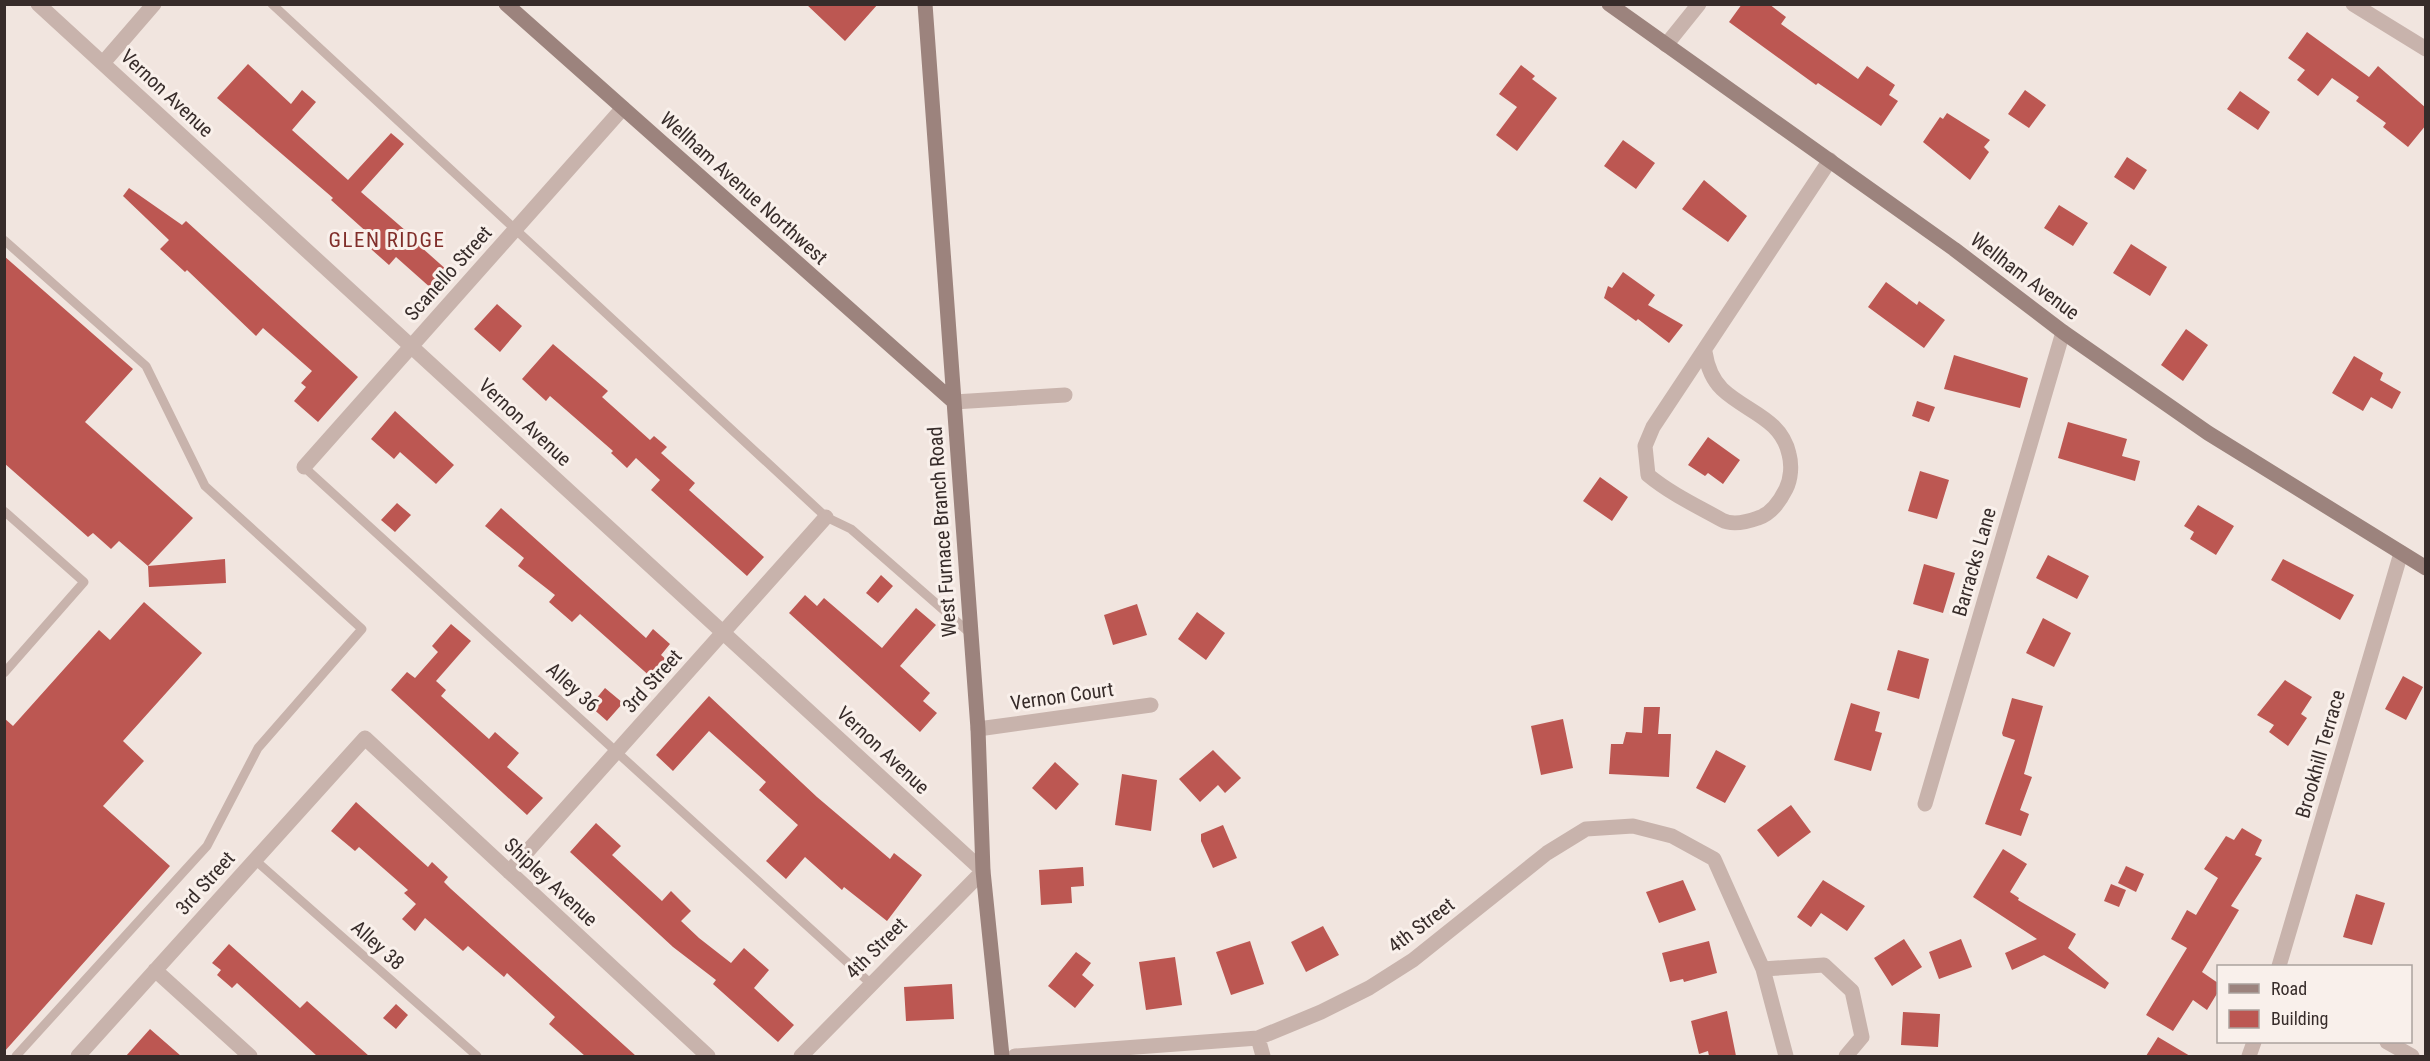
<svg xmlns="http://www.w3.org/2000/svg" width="2430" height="1061" viewBox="0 0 2430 1061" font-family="'Roboto Condensed',sans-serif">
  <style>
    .building { fill: #bc5752 }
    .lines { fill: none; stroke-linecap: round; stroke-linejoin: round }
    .lane { stroke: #c8b3ac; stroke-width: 9 }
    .street { stroke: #c8b3ac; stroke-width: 15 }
    .secondary { stroke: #9c837d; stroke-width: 15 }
    .labels { text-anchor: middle; stroke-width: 6; stroke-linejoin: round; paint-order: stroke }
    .street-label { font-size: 20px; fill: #372c2a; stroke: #f9f0eb }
    .neighbourhood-label { font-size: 21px; letter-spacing: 1.5px; fill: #802e2a; stroke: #f9f0eb }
  </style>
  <rect width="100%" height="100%" fill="#f1e5df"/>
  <!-- building -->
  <path class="building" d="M806,4H878L845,41Z
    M1742,4H1769L1786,17L1781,24L1858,79L1867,66L1895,85L1889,95L1898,101L1881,126L1818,83L1816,85L1729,22Z
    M2307,32L2369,77L2378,66L2426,108V125L2408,147L2383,127L2386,123L2356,101L2359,97L2332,78L2318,96L2297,80L2305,70L2288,58Z
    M248,64L291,104L302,90L316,102L292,130L348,180L391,133L404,144L361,192L413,237L412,239L448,271L432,289L396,257L389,265L363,242L370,235L331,200L333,198L217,98Z
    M1521,65L1535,76L1532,79L1557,98L1517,151L1496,135L1517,107L1499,94Z
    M2025,90L2046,105L2029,128L2008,114Z
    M2240,91L2270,112L2258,130L2227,109Z
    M1947,113L1990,140L1984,147L1989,152L1970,180L1923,142L1940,117L1943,119Z
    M1623,140L1655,163L1636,189L1604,166Z
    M2127,157L2147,170L2134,190L2114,177Z
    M1704,180L1747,216L1728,242L1682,209Z
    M129,188L182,225L186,221L358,377L318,422L294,401L306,387L301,383L312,371L263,328L256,336L187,270L185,272L160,249L169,240L123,196Z
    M2059,205L2088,223L2073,246L2044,228Z
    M2131,244L2167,267L2150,296L2113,273Z
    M4,256L133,369L85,422L193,518L148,566L119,541L111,549L93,533L88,537L4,463Z
    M1623,272L1655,295L1648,305L1683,325L1669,343L1638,319L1636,321L1604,298L1608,286L1612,288Z
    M1886,282L1917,305L1919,301L1945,320L1924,348L1868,307Z
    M497,304L522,326L500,352L474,329Z
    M2186,329L2208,345L2183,381L2161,365Z
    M553,344L608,391L602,397L650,440L654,436L667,447L661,453L695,483L689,490L764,557L747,576L651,490L660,480L636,458L627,468L611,453L613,451L550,396L546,401L522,379Z
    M1954,355L2028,378L2020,408L1944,389Z
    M2354,356L2383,373L2380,380L2401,392L2392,409L2371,397L2363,411L2332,393Z
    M1917,401L1935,407L1929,422L1912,416Z
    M395,411L454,465L436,484L400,452L394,459L371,439Z
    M2068,422L2127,439L2122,456L2140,461L2135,481L2058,458Z
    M1708,437L1740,460L1723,484L1708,473L1705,476L1688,465Z
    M1920,471L1949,480L1937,519L1908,511Z
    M1600,477L1628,497L1612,521L1583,501Z
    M397,503L411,515L395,532L381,520Z
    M2198,505L2234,526L2216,555L2190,539L2194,532L2184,526Z
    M501,508L646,638L653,629L670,644L661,655L668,661L653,679L580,614L572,622L549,602L555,595L518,566L524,558L485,526Z
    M2048,555L2089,576L2077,599L2036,578Z
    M225,559L226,583L149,587L148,566Z
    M2283,559L2354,595L2340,620L2271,580Z
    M1924,564L1955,573L1943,613L1913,604Z
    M881,575L893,586L878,603L866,593Z
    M805,595L817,606L824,598L882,648L916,608L936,625L900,666L930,693L923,701L937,713L920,732L789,613Z
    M144,602L202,653L123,741L144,761L103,806L170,866L4,1052V718L13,726L99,630L110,640Z
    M1137,604L1147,635L1113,645L1104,615Z
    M1197,612L1225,633L1206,660L1178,639Z
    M2043,618L2071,633L2054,667L2026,653Z
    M451,624L471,641L436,681L446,690L441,696L489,739L495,732L519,753L507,767L543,798L527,815L391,690L407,672L415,678L438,652L432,646Z
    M1898,650L1929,659L1919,699L1887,690Z
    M2403,676L2423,687L2406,720L2385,709Z
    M2285,680L2312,697L2301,714L2307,718L2288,746L2269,732L2274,725L2257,715Z
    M605,688L623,703L607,721L590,706Z
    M709,696L817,797L890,859L894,853L922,875L887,921L844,887L842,890L805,857L786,879L766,861L798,825L759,790L766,782L709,731L673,771L656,755Z
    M2012,698L2043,706L2024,774L2032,777L2020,810L2029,814L2021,836L1985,824L2015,740L2003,736L2002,733Z
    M1851,703L1880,712L1875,731L1882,733L1871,771L1834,760Z
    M1644,707H1660L1658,734H1671L1669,777L1609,774L1611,744H1623L1626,732L1642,733Z
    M1563,719L1573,768L1541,775L1531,726Z
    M1213,750L1241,778L1225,793L1218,785L1200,802L1179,779Z
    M1716,750L1746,766L1725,803L1696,788Z
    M1055,762L1079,784L1056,810L1032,788Z
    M1122,774L1157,780L1151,831L1115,825Z
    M356,802L428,867L432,862L448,877L444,882L451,889L636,1056H585L549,1024L555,1017L507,973L504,977L468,946L463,951L425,918L415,931L402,919L416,904L404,893L408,890L359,847L355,851L331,831Z
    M1791,805L1811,832L1778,857L1757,830Z
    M596,823L621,846L612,855L662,901L671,891L691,911L681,921L699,938L731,963L744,948L769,970L754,988L794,1025L778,1042L713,984L716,980L673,947L570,852Z
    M1223,825L1237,858L1213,868L1201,841V834Z
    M2242,828L2262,840L2255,855L2262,858L2231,906L2239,910L2202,972L2218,983V992L2207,1010L2193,1000L2173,1031L2146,1015L2187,948L2171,939L2187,910L2196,915L2218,878L2204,869L2226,836L2234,840Z
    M2003,849L2027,864L2010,892L2019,898L2018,900L2076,934L2068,948L2109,983L2105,989L2044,955L2012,970L2005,953L2037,939L1973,897Z
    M2126,866L2144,874L2136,892L2118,883Z
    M1083,867L1084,886L1071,887L1072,903L1041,905L1039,870Z
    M1683,880L1696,910L1659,923L1646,892Z
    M1823,880L1865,906L1847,931L1821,913L1811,927L1797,917Z
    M2111,884L2126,890L2119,907L2104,901Z
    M2356,894L2385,903L2372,945L2343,937Z
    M1323,926L1339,955L1306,972L1291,942Z
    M1904,939L1922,967L1892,986L1874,958Z
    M1961,939L1972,967L1939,979L1929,952Z
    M1250,941L1264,984L1231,995L1216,952Z
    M1709,941L1717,973L1684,982L1683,979L1670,982L1662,953Z
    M229,944L300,1008L307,1001L369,1056H317L237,983L232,988L217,975L221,970L212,963Z
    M1076,952L1091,963L1082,975L1094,985L1075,1008L1048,986Z
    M1175,957L1182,1005L1146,1010L1139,962Z
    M952,984L954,1019L906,1021L904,987Z
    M396,1004L408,1015L396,1029L383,1018Z
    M1727,1011L1736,1056H1709L1708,1051L1699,1054L1691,1021Z
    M1903,1012L1940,1014L1938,1047L1901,1045Z
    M150,1029L181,1056H126Z
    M2158,1037L2190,1056H2146Z"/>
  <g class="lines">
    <!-- lane -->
    <path class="lane" d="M272,4L826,517L851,529L971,634
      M4,240L146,366L205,486L362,629L258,748L207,846L16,1056
      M304,467L870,983
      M4,511L84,582L4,673
      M255,860L477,1056"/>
    <!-- street -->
    <path class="street" d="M38,4L983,871L801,1056
      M2353,4L2426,49
      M1666,45L1699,4
      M103,63L154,4
      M1705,352C1707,365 1712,379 1722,389C1746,412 1781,418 1789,454C1792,465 1791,479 1786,489C1780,501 1771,514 1758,518C1747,522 1733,526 1722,520C1697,506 1671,494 1648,475L1645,446L1653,427L1830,160
      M954,402L1065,395
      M304,467L623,108
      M978,729L1151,705
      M1925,804L2063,332
      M509,872L826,517
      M2279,966L2401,553
      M1763,969L1824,965L1852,991L1862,1037L1846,1056
      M155,970L250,1056
      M1258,1038L1263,1056
      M2387,1042L2412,1056
      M78,1056L365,738L708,1056
      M1015,1056L1258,1038L1321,1012L1369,988L1413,960L1547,853L1586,829L1633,826L1672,836L1714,859L1763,969L1786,1056
      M2249,1056L2254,1042"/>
    <!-- secondary -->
    <path class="secondary" d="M506,4L954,402
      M925,4L978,729L983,871L1002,1056
      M1609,4L1954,249L2063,332L2208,433L2426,568"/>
  </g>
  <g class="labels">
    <!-- street labels -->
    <g class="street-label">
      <text transform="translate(167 93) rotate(43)" y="7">Vernon Avenue</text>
      <text transform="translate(744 188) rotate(42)" y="7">Wellham Avenue Northwest</text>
      <text transform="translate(448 273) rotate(-48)" y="7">Scanello Street</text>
      <text transform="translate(2025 276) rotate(37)" y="7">Wellham Avenue</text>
      <text transform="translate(525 422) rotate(43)" y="7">Vernon Avenue</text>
      <text transform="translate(942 532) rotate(-94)" y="7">West Furnace Branch Road</text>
      <text transform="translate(1974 562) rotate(-74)" y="7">Barracks Lane</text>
      <text transform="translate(652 681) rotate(-48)" y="7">3rd Street</text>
      <text transform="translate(573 687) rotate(42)" y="7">Alley 36</text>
      <text transform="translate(1062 696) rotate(-8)" y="7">Vernon Court</text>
      <text transform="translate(883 750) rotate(43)" y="7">Vernon Avenue</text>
      <text transform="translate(2320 754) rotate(-74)" y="7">Brookhill Terrace</text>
      <text transform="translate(551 882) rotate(43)" y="7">Shipley Avenue</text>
      <text transform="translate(205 883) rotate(-48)" y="7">3rd Street</text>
      <text transform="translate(1421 925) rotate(-37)" y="7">4th Street</text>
      <text transform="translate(378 945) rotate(42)" y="7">Alley 38</text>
      <text transform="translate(876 948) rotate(-45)" y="7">4th Street</text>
    </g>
    <!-- neighbourhood labels -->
    <g class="neighbourhood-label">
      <text x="387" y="247">GLEN RIDGE</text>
    </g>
  </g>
  <!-- border -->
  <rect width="2430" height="1061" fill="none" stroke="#372c2a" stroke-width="12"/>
  <!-- legend -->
  <rect x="2217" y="965" width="195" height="78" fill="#f9f0eb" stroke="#aba29e" stroke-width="1.5"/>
  <rect x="2229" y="984" width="30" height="9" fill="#9c837d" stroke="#aba29e" stroke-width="1.5"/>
  <text x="2271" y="995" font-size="18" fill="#372c2a">Road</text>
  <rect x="2229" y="1010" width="30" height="18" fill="#bc5752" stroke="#aba29e" stroke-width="1.5"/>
  <text x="2271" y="1025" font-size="18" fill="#372c2a">Building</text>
</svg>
